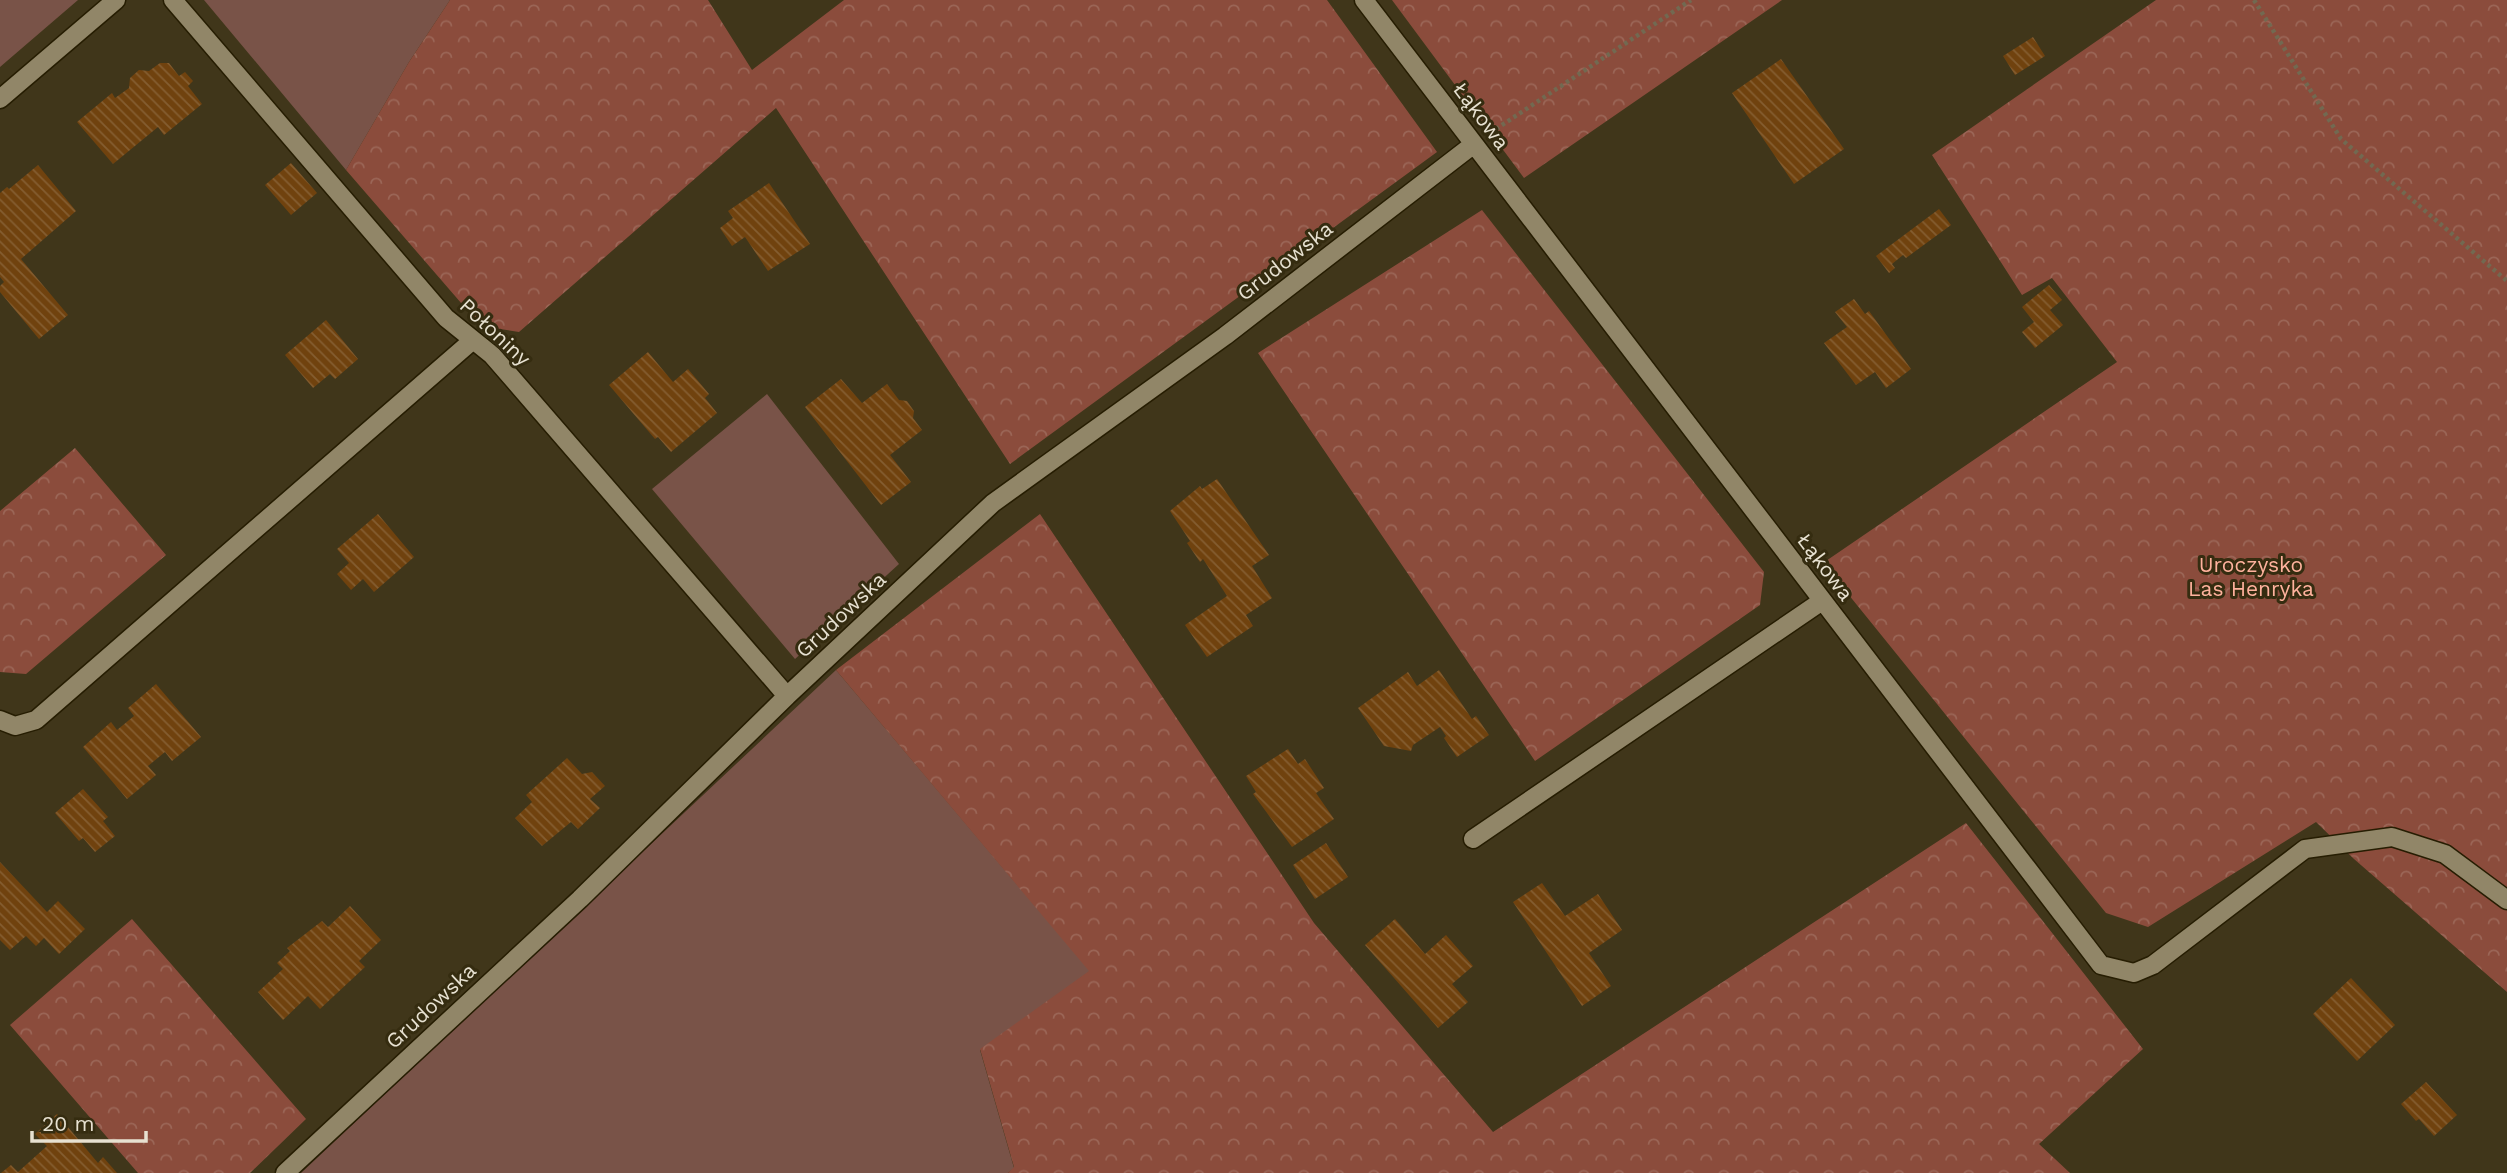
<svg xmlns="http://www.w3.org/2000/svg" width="2507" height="1173" viewBox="0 0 2507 1173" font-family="'Work Sans',sans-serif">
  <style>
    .green { fill: #795348 }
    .forest { fill: url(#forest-crowns) }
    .building { fill: url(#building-back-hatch) }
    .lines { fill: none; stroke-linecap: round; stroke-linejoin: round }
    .minor-casing { stroke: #261d02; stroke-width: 21 }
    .path { stroke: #726951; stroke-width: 4.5; stroke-dasharray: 3.5 3.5; stroke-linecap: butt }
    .minor { stroke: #918668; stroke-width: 18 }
    .labels { text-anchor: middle; stroke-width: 6; stroke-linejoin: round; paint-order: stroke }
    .street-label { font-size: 21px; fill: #e7e1d1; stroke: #352c10 }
    .park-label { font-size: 21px; fill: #ffb29d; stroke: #352c10 }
  </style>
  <defs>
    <pattern id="forest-crowns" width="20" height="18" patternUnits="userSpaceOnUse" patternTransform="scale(1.75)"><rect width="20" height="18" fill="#8b4c3c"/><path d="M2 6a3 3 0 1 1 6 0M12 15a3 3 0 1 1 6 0" fill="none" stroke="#9b6657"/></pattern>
    <pattern id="building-back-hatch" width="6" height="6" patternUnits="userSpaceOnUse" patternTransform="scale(1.75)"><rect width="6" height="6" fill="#70420e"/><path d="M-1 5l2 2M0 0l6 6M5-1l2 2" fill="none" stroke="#845d30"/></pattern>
  </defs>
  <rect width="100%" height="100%" fill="#40361a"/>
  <!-- green -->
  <path class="green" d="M0,0H78L0,67Z
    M204,0H450L409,62L346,170Z
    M767,394L899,564L795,659L652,489Z
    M836,670L1090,971L980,1050L1014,1168L1008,1173H301Z"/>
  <!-- forest -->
  <path class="forest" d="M450,0H708L752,70L844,0H1327L1437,152L1010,464L776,108L519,332L481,326L346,170L409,62Z
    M1392,0H1782L1524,178Z
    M2156,0H2507V992L2354,859L2316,822L2148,927L2106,913L1823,563L2117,362L2052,278L2022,295L1932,155Z
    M1482,210L1764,572L1760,605L1535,761L1258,353Z
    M75,448L166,555L26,674L0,672V511Z
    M1040,514L1314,923L1493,1132L1966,823L2143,1049L2039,1144L2070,1173H1008L1014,1167L980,1049L1089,971L836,670Z
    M132,919L306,1119L250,1173H138L10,1025Z"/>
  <!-- building -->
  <path class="building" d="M2033,37L2045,56L2015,75L2003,56Z
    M1781,59L1844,149L1794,184L1732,93Z
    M160,63H169L179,76L185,72L193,81L188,86L202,104L164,135L158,127L113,164L77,122L112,93L115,98L129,88L130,78L139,70L149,71Z
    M291,163L317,193L291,215L265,185Z
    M38,165L76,211L21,259L68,315L39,339L0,292V286L4,282L0,277V193L7,187L9,189Z
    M769,183L810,244L768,271L745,237L732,246L720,228L733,218L728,211Z
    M1939,209L1951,225L1906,258L1903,255L1892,264L1895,268L1889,273L1876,256Z
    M2049,285L2062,300L2050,310L2063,325L2035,348L2022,332L2034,322L2022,307Z
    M1854,299L1865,314L1869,311L1911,369L1886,388L1875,372L1856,385L1824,343L1847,327L1835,312Z
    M326,320L358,359L335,379L330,374L313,388L285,355Z
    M648,352L673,382L688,369L709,394L705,398L717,413L671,452L658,437L655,439L609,385Z
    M841,379L862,403L887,384L899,400L907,401L914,411L913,418L922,430L890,455L911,482L881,505L805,407Z
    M1217,479L1269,555L1252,566L1272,598L1246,615L1253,626L1207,657L1185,625L1227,596L1203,559L1200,562L1187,543L1190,541L1170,511L1200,486L1202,489Z
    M378,514L414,557L374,592L363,579L351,590L337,574L349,563L337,549Z
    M1439,670L1472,719L1476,716L1489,735L1457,757L1444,738L1446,736L1440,727L1413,745L1411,751L1384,746L1358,708L1408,672L1417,686Z
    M156,684L201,737L172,761L165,752L148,766L156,775L127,799L83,747L111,722L117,730L134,716L128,708Z
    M1288,749L1298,764L1305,759L1324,788L1316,793L1334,819L1292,847L1253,794L1256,792L1246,776Z
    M567,758L582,774L592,772L605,786L590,799L600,808L578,829L571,822L542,846L515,818L532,802L526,795Z
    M83,789L108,817L103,821L115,836L95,852L83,838L79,841L55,813Z
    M1326,843L1348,877L1315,899L1293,865Z
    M0,862L47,912L58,901L85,929L59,954L44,938L36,946L26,936L10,950L0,940Z
    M1542,883L1565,916L1598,894L1622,930L1589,953L1611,986L1582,1006L1513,902Z
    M350,906L381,940L359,961L365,967L320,1009L308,996L283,1020L258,992L283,969L277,963L290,951L287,948L322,921L328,927Z
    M1395,919L1425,954L1446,935L1473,966L1452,984L1468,1002L1438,1028L1365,945Z
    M2351,978L2395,1025L2357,1061L2313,1014Z
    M2426,1082L2457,1115L2434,1136L2419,1119L2416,1121L2401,1104Z
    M57,1114L98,1163L103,1157L117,1173H1L11,1165L18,1172L47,1146L35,1134Z"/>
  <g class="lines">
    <!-- minor casing -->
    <g class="minor-casing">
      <path id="minor" d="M173,0L446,318L492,355L787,696
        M1364,0L2101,965L2134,973L2153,965L2305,849L2392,837L2445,854L2507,900
        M0,99L116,0
        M0,720L15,726L36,720L473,340
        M1473,839L1822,601
        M285,1173L580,899L787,696L993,503L1225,336L1474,144"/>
    </g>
    <!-- path -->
    <path class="path" d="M2254,0L2341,139L2507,281
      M1496,129L1691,0"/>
    <!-- minor -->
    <use href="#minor" class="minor"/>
  </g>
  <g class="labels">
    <!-- street labels -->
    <g class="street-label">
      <text transform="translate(1481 116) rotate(53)" y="7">Łąkowa</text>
      <text transform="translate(1285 261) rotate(-38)" y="7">Grudowska</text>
      <text transform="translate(495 332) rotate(43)" y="7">Połoniny</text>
      <text transform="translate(1825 567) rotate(53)" y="7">Łąkowa</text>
      <text transform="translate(841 615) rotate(-43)" y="7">Grudowska</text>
      <text transform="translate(431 1006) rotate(-43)" y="7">Grudowska</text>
    </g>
    <!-- park labels -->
    <g class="park-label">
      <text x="2251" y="572">Uroczysko<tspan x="2251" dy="24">Las Henryka</tspan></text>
    </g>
  </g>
  <!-- scale -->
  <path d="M32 1131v10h114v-10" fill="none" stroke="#e7e1d1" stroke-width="3.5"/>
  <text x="42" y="1131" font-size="21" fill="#e7e1d1" stroke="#352c10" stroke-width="5" paint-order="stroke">20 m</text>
</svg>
